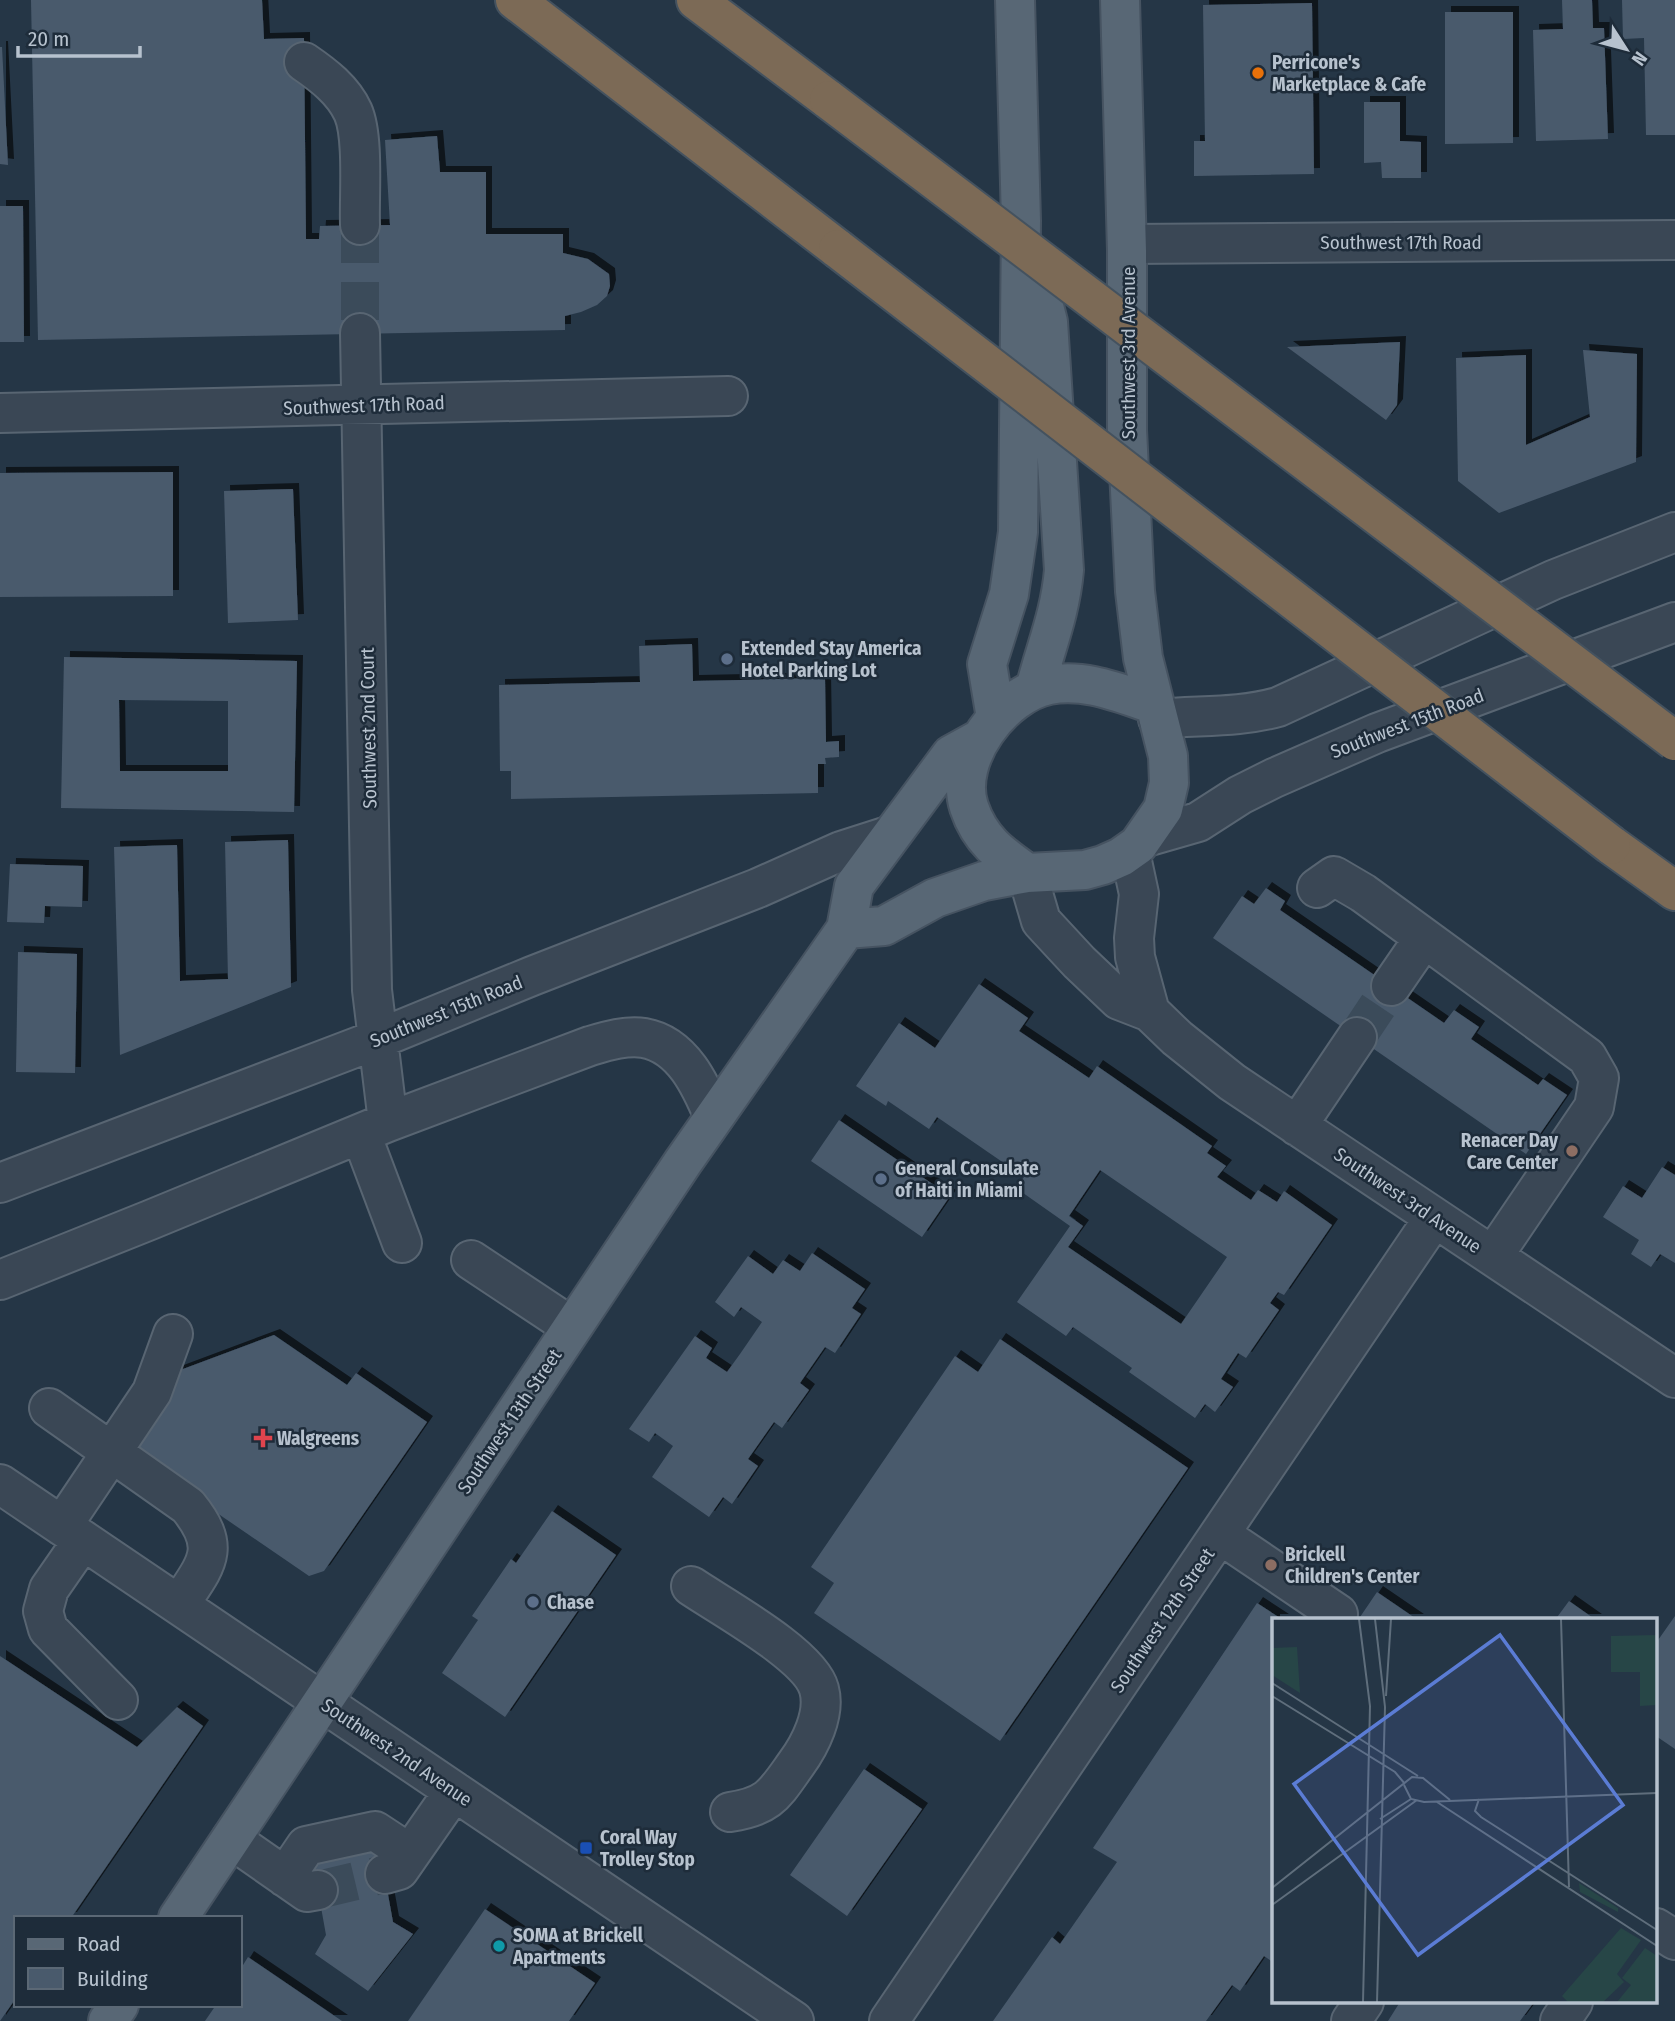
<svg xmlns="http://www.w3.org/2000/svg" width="1675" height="2021" viewBox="0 0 1675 2021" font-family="'Fira Sans Condensed',sans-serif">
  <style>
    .building { fill: #495a6c; fill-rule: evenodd; filter: url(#shadow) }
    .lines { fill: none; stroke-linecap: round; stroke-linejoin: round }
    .minor-tunnel { stroke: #3b4b5a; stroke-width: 38; stroke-dasharray: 38 19; stroke-linecap: butt }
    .minor-casing { stroke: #586572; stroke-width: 42 }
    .major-casing { stroke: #465361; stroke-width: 42 }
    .highway-casing { stroke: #44525f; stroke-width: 42 }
    .minor { stroke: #3a4755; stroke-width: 38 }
    .major { stroke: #586775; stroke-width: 38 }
    .highway { stroke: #7c6a56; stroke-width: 38 }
    .highway-bridge-casing { stroke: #44525f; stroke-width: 42; stroke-linecap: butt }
    .highway-bridge { stroke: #7c6a56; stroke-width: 38 }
    .food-dot { fill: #e8710a; stroke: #1e2c3a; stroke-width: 2.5 }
    .service-dot { fill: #5c6f8a; stroke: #1e2c3a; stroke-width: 2.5 }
    .education-dot { fill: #8d6e63; stroke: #1e2c3a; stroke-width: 2.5 }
    .health-dot { fill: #e0444e; stroke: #1e2c3a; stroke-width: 2.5 }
    .transit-dot { fill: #1a4fb4; stroke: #1e2c3a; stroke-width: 2.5 }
    .culture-dot { fill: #0f9aa8; stroke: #1e2c3a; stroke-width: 2.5 }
    .labels { text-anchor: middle; stroke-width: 5; stroke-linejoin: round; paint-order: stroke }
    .poi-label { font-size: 19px; font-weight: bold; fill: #b7c2ce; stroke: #1e2c3a; text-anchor: start }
    .street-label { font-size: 19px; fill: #b7c2ce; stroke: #1e2c3a }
    .inset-road { fill: none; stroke: #5f6e7c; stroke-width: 2 }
    .view { fill: #5b7cd4; fill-opacity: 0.15; stroke: #5b7cd4; stroke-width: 3.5 }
    .inset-edge { fill: none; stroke: #b7c2ce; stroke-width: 3.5 }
  </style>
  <defs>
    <filter id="shadow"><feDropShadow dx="6" dy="-6" stdDeviation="0" flood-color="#0009"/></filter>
  </defs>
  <rect width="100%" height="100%" fill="#253646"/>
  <!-- building -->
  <path class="building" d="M31,0H262L264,39L304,38L306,239H319L320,226L390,225L385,140L437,136L440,172H486V234H563V253L588,259L609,274L610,286L607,296L597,305L581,312L565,316V330L38,340Z
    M1562,0H1592L1593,28H1604L1608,139L1536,141L1533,30L1563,29Z
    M1622,0H1675V135H1646L1644,38L1623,39Z
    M1312,3L1314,174L1194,176V141H1205L1203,5Z
    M1445,12H1513V143L1445,144Z
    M0,47H2L8,165L0,164Z
    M1364,102H1400V141L1421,142V178H1382L1381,162L1364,163Z
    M0,206H23L24,342H0Z
    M1400,342L1397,405L1386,420L1287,347Z
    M1583,350L1637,354L1636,462L1499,513L1458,481L1456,358L1526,355V445L1590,417Z
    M173,472V596L0,597V473Z
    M293,489L298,620L228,623L224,491Z
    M692,644L693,681L825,678L826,742L839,741V757L825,758L826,764H818V793L511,799V771H500L499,685L640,682L639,646Z
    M64,657L297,661L294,812L61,808ZM119,700L228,701V771H120Z
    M288,840L291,987L120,1055L114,847L177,845L180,981L228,979L225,842Z
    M10,864L83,866L82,907L45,906L44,923L7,922Z
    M1266,888L1285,901L1280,910L1444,1023L1454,1010L1479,1027L1471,1039L1538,1085L1543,1079L1567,1095L1526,1154L1213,938L1242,896L1254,904Z
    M18,952L77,954L75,1073L16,1072Z
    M979,984L1028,1018L1019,1031L1089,1078L1097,1066L1212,1146L1207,1153L1226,1166L1217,1177L1251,1200L1258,1190L1277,1202L1284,1191L1332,1225L1284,1295L1278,1292L1270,1303L1279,1310L1246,1358L1238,1353L1221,1379L1233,1387L1215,1412L1205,1404L1195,1418L1129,1372L1132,1368L1073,1327L1066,1336L1017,1302L1070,1226L1016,1188L1024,1177L937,1117L929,1129L888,1101L886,1106L856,1086L899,1023L935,1048ZM1100,1170L1227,1257L1181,1324L1068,1247L1083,1226L1069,1216Z
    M839,1120L950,1196L922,1237L811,1161Z
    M1662,1167L1675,1175V1263L1660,1254L1651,1267L1631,1254L1639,1240L1603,1217L1623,1186L1642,1198Z
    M812,1253L865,1289L852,1308L861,1314L835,1353L825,1347L800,1383L809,1390L782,1428L774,1422L748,1459L758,1466L732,1504L723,1497L709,1517L652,1477L673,1446L655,1433L649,1442L629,1429L695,1336L712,1348L706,1358L727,1372L740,1354L762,1322L741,1307L734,1317L715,1302L748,1256L773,1274L783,1260L800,1271Z
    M274,1335L347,1385L356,1373L427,1422L324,1571L309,1576L125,1450L175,1372Z
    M1000,1339L1188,1468L1000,1741L814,1613L834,1583L811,1567L955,1356L978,1372Z
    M552,1511L616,1555L505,1717L442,1673L478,1620L472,1616L511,1559L516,1563Z
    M1377,1592L1418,1620H1358Z
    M1569,1601L1596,1620H1555Z
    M1257,1603L1283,1620H1274V1963L1264,1956L1240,1991L1232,1985L1206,2021H993L1052,1937L1060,1944L1117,1862L1093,1848Z
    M1675,1616V1749L1656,1736V1643Z
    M0,1656L137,1747L177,1707L203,1726L71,1918H16V1998L0,2021Z
    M864,1769L922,1809L847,1916L790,1875Z
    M379,1845L393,1922L413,1934L368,1991L315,1954L326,1935L312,1857Z
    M485,1909L595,1983L569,2021H408Z
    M248,1957L342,2021H205L216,2005H240V1970Z
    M1400,2002H1534L1520,2021H1388Z"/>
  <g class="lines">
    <!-- minor-tunnel -->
    <path class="minor-tunnel" d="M360,225V333
      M1357,1037L1391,986
      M318,1890L385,1874"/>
    <!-- minor casing -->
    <g class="minor-casing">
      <path id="minor" d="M304,62C323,75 343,90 353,112C364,137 359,196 360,225
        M1127,244L1675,240
        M360,333L372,990L388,1122
        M0,413L728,396
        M1158,719C1199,715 1238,718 1278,707L1553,580L1675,532
        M1146,837L1198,822L1240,795L1274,778L1377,733L1675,622
        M1130,852L1139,894L1134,938L1135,957L1150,1012
        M1027,873L1041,921L1079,962L1119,1000L1150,1012L1177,1038L1232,1082L1675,1378
        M1317,888L1334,876L1363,893L1587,1057L1599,1078L1594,1107L1493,1256
        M1391,986L1424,938
        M1297,1126L1357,1037
        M361,1134L402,1243
        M0,1183L378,1039L532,976L758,888L841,851L891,835
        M471,1260L572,1327
        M0,1280L150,1220L388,1122L590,1046C607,1041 627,1035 644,1038C683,1045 701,1086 714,1117
        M49,1408L188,1506C223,1549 206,1564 179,1605
        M0,1484L794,2021
        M62,1526L152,1392L173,1334
        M1221,1535L1338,1614
        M83,1540L49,1589L43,1611L48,1629L118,1700
        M691,1586C722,1607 810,1655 819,1689C826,1714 810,1745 796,1764C774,1795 769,1806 730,1812
        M231,1839L307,1892L318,1890
        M385,1874L399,1870L454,1791
        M285,1877L306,1846L375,1831L410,1854
        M1656,1928L1675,1940
        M889,2021L1434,1218
        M1351,2021L1364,2002
        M1560,2021L1573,2002"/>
    </g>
    <!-- major casing -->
    <g class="major-casing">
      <path id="major" d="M1034,267L1048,322L1064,570C1060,615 1046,646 1035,689
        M996,718L987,664L1009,594L1018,532L1021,221L1015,0
        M1027,873C1000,854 980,840 969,807C953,759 1003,694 1049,685C1085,678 1119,693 1153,704
        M846,929L884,926L935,898L984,881L1027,873L1085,870L1103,865L1121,857L1138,845L1163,809L1169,783L1168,756L1143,658L1135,591L1127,430V251L1120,0
        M178,1918L683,1162L846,929L854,886L951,755L980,739
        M108,2021L119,2005"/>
    </g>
    <!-- highway casing -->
    <g class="highway-casing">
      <path id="highway" d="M515,0L838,249
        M696,0L829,100
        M1611,845L1675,891"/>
    </g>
    <!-- minor -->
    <use href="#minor" class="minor"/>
    <!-- major -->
    <use href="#major" class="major"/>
    <!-- highway -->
    <use href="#highway" class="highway"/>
    <!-- highway-bridge casing -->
    <g class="highway-bridge-casing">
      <path id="highway-bridge" d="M829,100L1675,741
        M838,249L1611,845"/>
    </g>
    <!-- highway-bridge -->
    <use href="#highway-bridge" class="highway-bridge"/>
  </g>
  <!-- markers -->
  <circle class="food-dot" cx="1258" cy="73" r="7"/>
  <g class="service-dot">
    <circle cx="727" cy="659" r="7"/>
    <circle cx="881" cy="1179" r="7"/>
    <circle cx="533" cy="1602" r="7"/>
  </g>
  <g class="education-dot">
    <circle cx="1572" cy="1151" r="7"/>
    <circle cx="1271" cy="1565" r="7"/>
  </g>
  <path class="health-dot" d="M259.5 1427.5h7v7h7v7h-7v7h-7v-7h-7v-7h7z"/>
  <rect class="transit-dot" x="579" y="1841" width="14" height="14" rx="3.5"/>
  <circle class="culture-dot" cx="499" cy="1946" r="7"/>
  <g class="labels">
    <!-- poi labels -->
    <g class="poi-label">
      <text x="1272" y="69">Perricone's<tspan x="1272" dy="22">Marketplace &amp; Cafe</tspan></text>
      <text x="741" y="655">Extended Stay America<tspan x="741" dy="22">Hotel Parking Lot</tspan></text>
      <text x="1558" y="1147" text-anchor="end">Renacer Day<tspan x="1558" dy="22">Care Center</tspan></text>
      <text x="895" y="1175">General Consulate<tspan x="895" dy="22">of Haiti in Miami</tspan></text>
      <text x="277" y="1445">Walgreens</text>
      <text x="1285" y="1561">Brickell<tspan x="1285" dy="22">Children's Center</tspan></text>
      <text x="547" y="1609">Chase</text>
      <text x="600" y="1844">Coral Way<tspan x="600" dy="22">Trolley Stop</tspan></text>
      <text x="513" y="1942">SOMA at Brickell<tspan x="513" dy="22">Apartments</tspan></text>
    </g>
    <!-- street labels -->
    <g class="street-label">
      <text x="1401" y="249">Southwest 17th Road</text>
      <text transform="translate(1128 353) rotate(-90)" y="7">Southwest 3rd Avenue</text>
      <text transform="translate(364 405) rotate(-2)" y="7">Southwest 17th Road</text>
      <text transform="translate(1407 723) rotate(-21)" y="7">Southwest 15th Road</text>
      <text transform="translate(368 728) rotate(-91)" y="7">Southwest 2nd Court</text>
      <text transform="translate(446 1011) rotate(-22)" y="7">Southwest 15th Road</text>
      <text transform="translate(1408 1200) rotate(34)" y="7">Southwest 3rd Avenue</text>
      <text transform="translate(509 1421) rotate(-56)" y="7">Southwest 13th Street</text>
      <text transform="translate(1162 1620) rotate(-56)" y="7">Southwest 12th Street</text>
      <text transform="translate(397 1752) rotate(34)" y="7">Southwest 2nd Avenue</text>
    </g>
  </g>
  <!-- overview -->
  <g transform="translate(1272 1618)">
    <rect width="385" height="385" fill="#253646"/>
    <path d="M385,17V87L368,88V54H339V18ZM25,29L28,75L0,57V30ZM307,265L346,290V294L308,274ZM349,310L369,322L345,356L352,364L331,384H296L290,378ZM373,330L385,338V384H345L359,367L350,360Z" fill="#274647"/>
    <path class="inset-road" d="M87,1L98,88L91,384M103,1L113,89L105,384M289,1L297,269M0,65L146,158M0,78L123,154L133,166M114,78L119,1M132,167L139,181L152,184L385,175M207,181L203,193L209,199L385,312M165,184L385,328M108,201L139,181M0,270L140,159L151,160L178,182M0,287L145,182"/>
    <path class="view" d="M228,17L351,187L146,337L22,166Z"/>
    <rect width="385" height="385" class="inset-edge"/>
  </g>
  <!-- legend -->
  <rect x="14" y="1916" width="228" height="91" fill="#1e2c3a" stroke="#5b6875" stroke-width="2"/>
  <rect x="28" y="1939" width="35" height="10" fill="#586775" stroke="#5b6875" stroke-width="2"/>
  <text x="77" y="1951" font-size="21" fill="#b7c2ce">Road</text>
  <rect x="28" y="1968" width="35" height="21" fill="#495a6c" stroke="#5b6875" stroke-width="2"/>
  <text x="77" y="1986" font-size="21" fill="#b7c2ce">Building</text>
  <!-- north arrow -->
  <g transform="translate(1626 49) rotate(126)" stroke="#1e2c3a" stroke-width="5" paint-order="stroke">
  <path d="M0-5L12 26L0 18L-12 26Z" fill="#b7c2ce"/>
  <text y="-10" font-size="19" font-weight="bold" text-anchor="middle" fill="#b7c2ce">N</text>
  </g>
  <!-- scale -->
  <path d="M18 46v10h122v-10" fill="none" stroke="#b7c2ce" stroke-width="3.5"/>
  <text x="28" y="46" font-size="21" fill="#b7c2ce" stroke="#1e2c3a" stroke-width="5" paint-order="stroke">20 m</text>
</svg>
